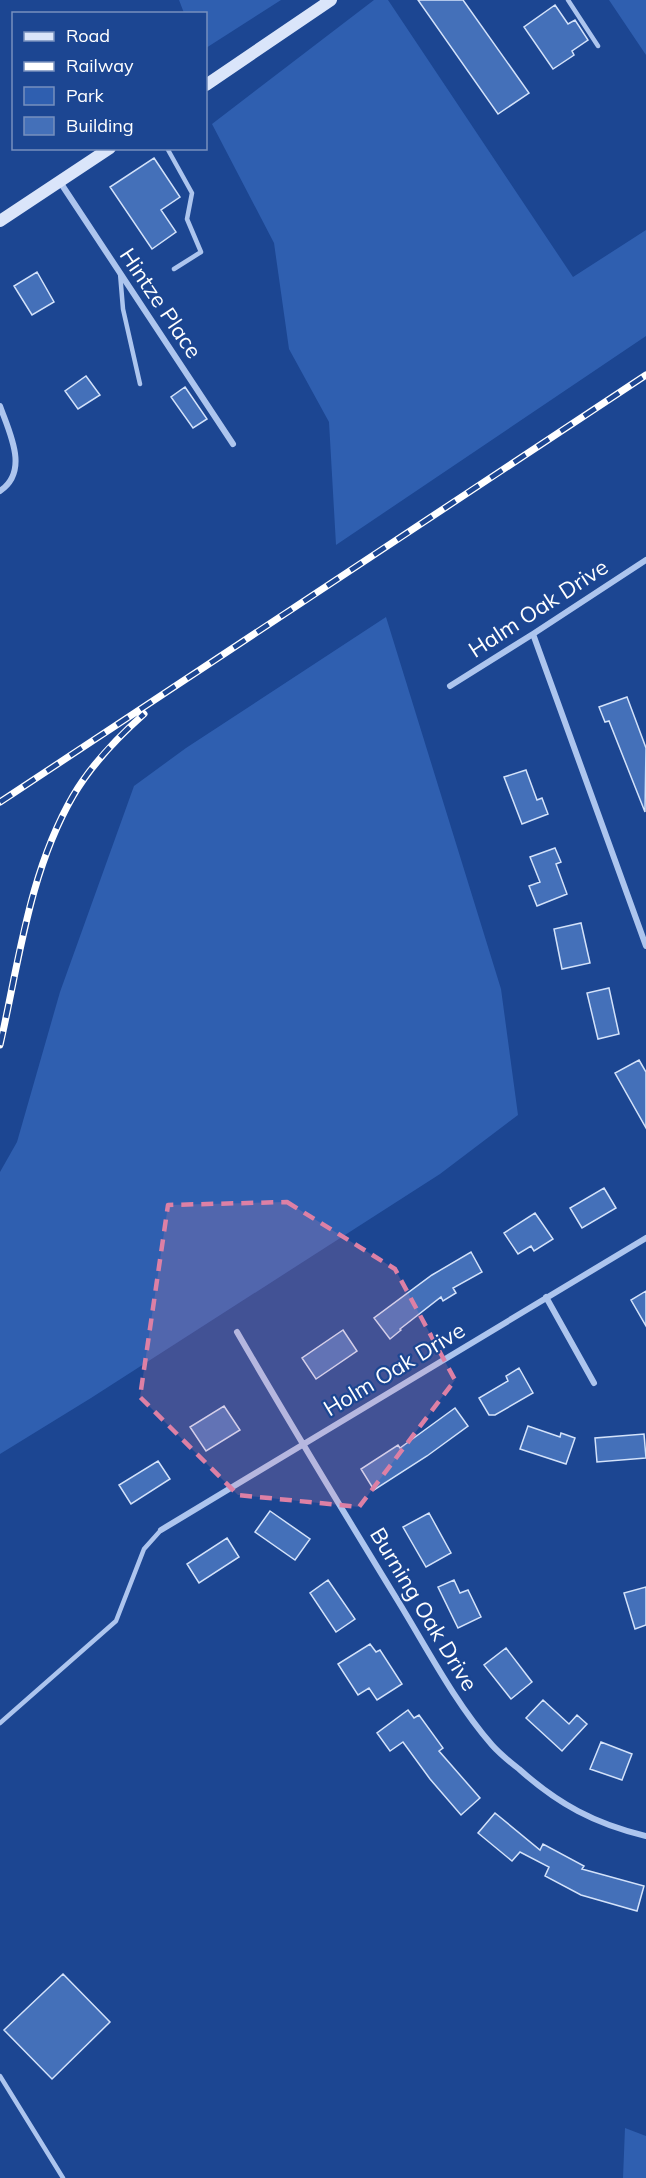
<svg xmlns="http://www.w3.org/2000/svg" width="646" height="2178" viewBox="0 0 646 2178" font-family="Mulish,sans-serif">
  <style>
    .green { fill: #2f5fb0 }
    .building { fill: #4470b9; stroke: #d3e2fa; stroke-width: 1.5 }
    .lines { fill: none; stroke-linecap: round; stroke-linejoin: round }
    .lane { stroke: #adc5ee; stroke-width: 4.5 }
    .street { stroke: #adc5ee; stroke-width: 6 }
    .secondary { stroke: #dae5fa; stroke-width: 12 }
    .rail-casing { stroke: #fff; stroke-width: 7 }
    .rail { stroke: #1c4692; stroke-width: 4.5; stroke-dasharray: 14; stroke-linecap: butt }
    .marked { fill: #dd80a5; fill-opacity: 0.2; stroke: #dd80a5; stroke-width: 4.5; stroke-dasharray: 12 8; stroke-linejoin: round }
    .labels { text-anchor: middle; stroke-width: 4.5; stroke-linejoin: round; paint-order: stroke }
    .street-label { font-size: 22px; fill: #fff; stroke: #1c4692 }
  </style>
  <rect width="100%" height="100%" fill="#1c4692"/>
  <!-- green -->
  <path class="green" d="M179,0H281L206,48V14L184,13Z
    M374,0H388L573,277L646,230V336L336,545L329,422L289,349L274,243L212,124Z
    M609,0H646V55Z
    M386,617L501,989L518,1115L440,1174L91,1398L0,1454V1172L17,1142L60,992L134,786L186,748Z
    M625,2128L646,2136V2178H623Z"/>
  <!-- building -->
  <path class="building" d="M418,0H463L529,93L498,114Z
    M555,5L568,24L575,20L588,40L572,51L574,55L553,69L524,27Z
    M154,158L180,197L161,210L176,232L152,249L110,187Z
    M37,272L54,302L32,315L14,286Z
    M86,376L100,395L78,409L65,391Z
    M185,387L207,419L193,428L171,397Z
    M627,697L646,748L645,812L609,721L605,722L599,707Z
    M526,770L537,800L542,798L548,814L522,824L504,777Z
    M555,848L561,862L556,864L567,894L537,906L529,886L540,882L530,857Z
    M581,923L590,963L562,969L554,929Z
    M609,988L619,1034L598,1039L587,993Z
    M639,1060L646,1072V1128L615,1073Z
    M604,1188L616,1208L582,1228L570,1208Z
    M535,1213L553,1239L534,1251L531,1246L518,1254L504,1233Z
    M471,1252L482,1272L453,1288L456,1293L443,1301L441,1297L400,1329L401,1330L390,1339L374,1318L432,1275Z
    M646,1291V1326L631,1300Z
    M343,1330L357,1351L316,1379L302,1358Z
    M519,1368L533,1393L495,1415H489L479,1398L508,1381L506,1376Z
    M224,1406L240,1430L206,1451L190,1427Z
    M455,1408L468,1426L427,1456L374,1490L361,1469L398,1445L400,1448Z
    M528,1426L560,1437L561,1433L575,1438L566,1464L520,1449Z
    M644,1434L646,1458L597,1462L595,1438Z
    M158,1461L170,1479L131,1504L119,1485Z
    M270,1511L310,1539L295,1560L255,1532Z
    M429,1513L451,1553L426,1567L403,1527Z
    M227,1538L239,1557L199,1583L187,1564Z
    M328,1580L355,1619L336,1632L310,1593Z
    M454,1580L460,1593L468,1590L481,1617L458,1628L438,1587Z
    M646,1587V1625L635,1629L624,1593Z
    M370,1644L376,1652L380,1650L402,1684L377,1700L369,1688L358,1695L338,1664Z
    M506,1648L532,1682L511,1699L484,1665Z
    M543,1700L569,1724L577,1715L587,1724L562,1751L526,1718Z
    M408,1710L414,1718L419,1715L443,1748L439,1751L480,1798L461,1815L430,1779L403,1742L390,1751L377,1733Z
    M601,1742L632,1754L622,1780L590,1769Z
    M495,1813L540,1850L543,1844L584,1866L582,1869L644,1886L637,1911L581,1895L545,1876L549,1867L520,1852L512,1861L478,1833Z
    M63,1974L110,2022L52,2079L4,2030Z"/>
  <g class="lines">
    <!-- lane -->
    <path class="lane" d="M568,0L598,46
      M167,148L192,193L187,219L201,252L174,269
      M120,273L123,309L140,384
      M0,1723L116,1621L144,1549L161,1530
      M0,2076L63,2178"/>
    <!-- street -->
    <path class="street" d="M60,182L233,444
      M0,406C9,432 30,471 0,491
      M533,634L646,946
      M450,686L533,634L646,560
      M546,1297L594,1383
      M237,1332C289,1422 343,1511 398,1601C428,1650 454,1701 492,1745C500,1754 510,1762 519,1769C558,1804 595,1824 646,1836
      M161,1530L646,1238"/>
    <!-- secondary -->
    <path class="secondary" d="M206,85L331,0
      M0,221L110,148"/>
    <!-- rail casing -->
    <g class="rail-casing">
      <path id="rail" d="M0,802L646,375
        M0,1045C19,962 29,872 73,796C91,765 117,738 144,714"/>
    </g>
    <!-- rail -->
    <use href="#rail" class="rail"/>
  </g>
  <!-- marked area -->
  <path class="marked" d="M287,1202L395,1269L455,1380L359,1507L238,1495L140,1397L168,1205Z"/>
  <g class="labels">
    <!-- street labels -->
    <g class="street-label">
      <text transform="translate(161 303) rotate(56)" y="8">Hintze Place</text>
      <text transform="translate(538 608) rotate(-33)" y="8">Halm Oak Drive</text>
      <text transform="translate(394 1369) rotate(-31)" y="8">Holm Oak Drive</text>
      <text transform="translate(424 1609) rotate(59)" y="8">Burning Oak Drive</text>
    </g>
  </g>
  <!-- legend -->
  <rect x="12" y="12" width="195" height="138" fill="#1c4692" stroke="#7790be" stroke-width="1.5"/>
  <rect x="24" y="32" width="30" height="9" fill="#dae5fa" stroke="#7790be" stroke-width="1.5"/>
  <text x="66" y="42" font-size="18" fill="#ffffff">Road</text>
  <rect x="24" y="62" width="30" height="9" fill="#ffffff" stroke="#7790be" stroke-width="1.5"/>
  <text x="66" y="72" font-size="18" fill="#ffffff">Railway</text>
  <rect x="24" y="87" width="30" height="18" fill="#2f5fb0" stroke="#7790be" stroke-width="1.5"/>
  <text x="66" y="102" font-size="18" fill="#ffffff">Park</text>
  <rect x="24" y="117" width="30" height="18" fill="#4470b9" stroke="#7790be" stroke-width="1.5"/>
  <text x="66" y="132" font-size="18" fill="#ffffff">Building</text>
</svg>
